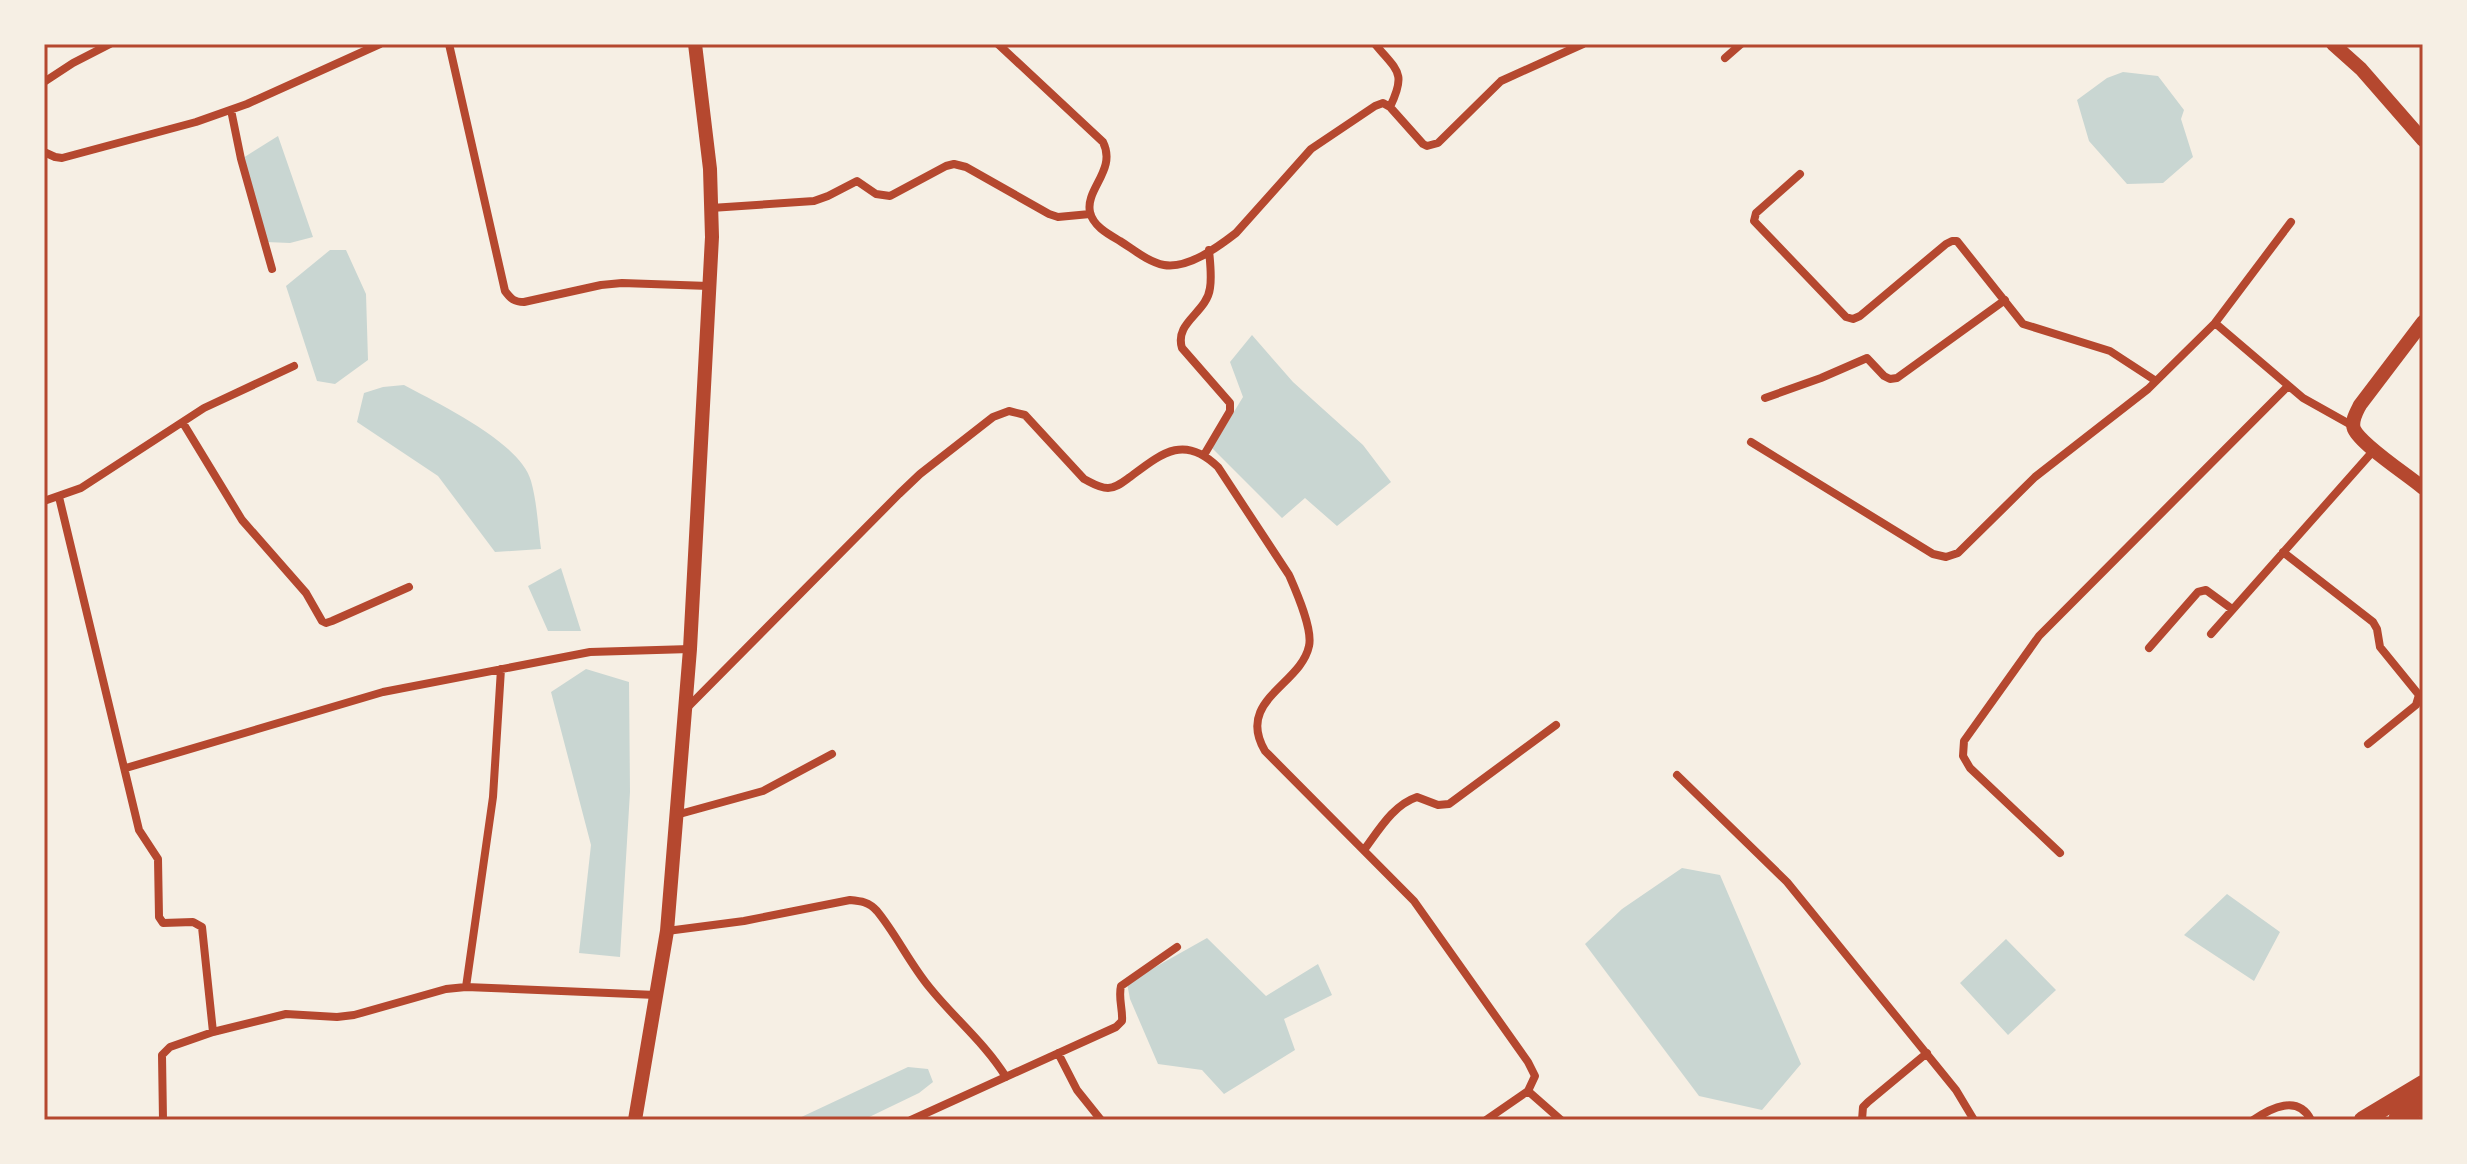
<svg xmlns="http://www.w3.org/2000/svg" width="2467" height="1164" viewBox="0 0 2467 1164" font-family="'Golos Text',sans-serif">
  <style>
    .water { fill: #c9d6d2 }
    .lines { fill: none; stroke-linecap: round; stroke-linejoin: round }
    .minor { stroke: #b5482f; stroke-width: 8 }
    .tertiary { stroke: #b5482f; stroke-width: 14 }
    .secondary { stroke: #b5482f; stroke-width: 14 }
    .trunk { stroke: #b5482f; stroke-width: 18 }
    .neatline { fill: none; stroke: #b5482f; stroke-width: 3 }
  </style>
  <rect width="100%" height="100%" fill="#f6efe4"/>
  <!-- water -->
  <path class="water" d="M2123,72L2158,76L2184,110L2181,119L2193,157L2163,183L2127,184L2089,141L2077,100L2107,78Z
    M278,136L313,237L290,243L266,242L243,158Z
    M330,250H346L366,294L368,360L335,384L317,381L286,286Z
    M1252,335L1293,382L1363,445L1391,482L1337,526L1305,498L1282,518L1212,448L1243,397L1230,362Z
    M404,385C439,404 520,442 531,481C537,502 538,527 541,549L495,552L438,476L357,422L364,393L383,387Z
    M561,568L581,631H548L528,586Z
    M586,669L629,682L630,792L620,957L579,953L591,845L551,692Z
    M1682,868L1720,875L1801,1064L1762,1110L1699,1096L1585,944L1622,909Z
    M2227,894L2280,932L2254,981L2184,935Z
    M1207,938L1266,996L1318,964L1332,995L1284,1019L1295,1050L1224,1094L1202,1070L1158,1064L1130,999L1127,983Z
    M2006,939L2056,990L2008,1035L1960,983Z
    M908,1067L928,1069L933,1082L919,1093L863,1120H795Z"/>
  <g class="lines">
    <!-- minor -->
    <path class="minor" d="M449,44L505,291C511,299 514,302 524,302L601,285L622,283L709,286
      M998,44L1103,142C1117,170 1085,189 1090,212C1093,226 1108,234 1120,241C1133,249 1148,262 1164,265C1188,269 1218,247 1236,233L1311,149L1375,106L1383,103L1390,107L1423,144L1427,146L1438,143L1501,81L1583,44
      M1375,44C1397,71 1407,72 1390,107
      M1725,58L1741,44
      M44,82L73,63L110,44
      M231,110L241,159L272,269
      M44,152L55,157L62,158L196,122L247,104L380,44
      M1800,174L1756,213L1754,221L1846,317L1853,319L1860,316L1946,244L1952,241H1957L2023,324L2110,351L2156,381
      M711,208L814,201L828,196L857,181L876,194L890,196L946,166L954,164L966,167L1049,214L1058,217L1090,214
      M2215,323L2303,398L2353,426
      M1765,398L1821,378L1867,358L1884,376L1890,379L1897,378L2005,300
      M183,423L242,520L306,593L322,621L326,623L332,621L409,587
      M1751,442L1933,554L1946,557L1958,553L2035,477L2148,389L2215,323L2291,222
      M1204,455L1230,411V403L1182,348C1174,322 1207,313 1210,288C1212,276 1210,262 1209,250
      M59,497L139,830L158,859L159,917L163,923L193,922L202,927L213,1032L286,1014L337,1017L354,1015L446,989L466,987L656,995
      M44,501L81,488L204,408L294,366
      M2283,552L2373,622L2377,629L2380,647L2419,695L2416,705L2368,744
      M2211,634L2374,450
      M2149,648L2198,592L2206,590L2232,609
      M685,710L899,494L920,474L993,417L1009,411L1025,415L1084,479C1092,483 1099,488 1108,488C1116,488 1123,482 1130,477C1162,453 1184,434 1218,467L1289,575C1296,591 1313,629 1309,646C1301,685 1235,700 1265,751L1414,901L1528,1062L1535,1076L1528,1091L1486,1120
      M126,768L383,692L590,652L690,649
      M1677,775L1787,882L1956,1090L1974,1120
      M676,815L763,791L832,754
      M1364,850C1379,830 1393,805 1417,797L1438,805L1449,804L1556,725
      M2060,853L1970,768L1963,756L1964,741L2039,636L2288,386
      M667,931L744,921L850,900C861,901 869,902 877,911C896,934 910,964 930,988C955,1019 984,1042 1006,1077
      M466,987L493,797L501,669
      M1058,1053L1077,1090L1101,1120
      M1528,1091L1561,1120
      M163,1120L162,1055L170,1047L213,1032
      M911,1120L1116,1027L1122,1021C1123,1009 1118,998 1121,986L1177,947
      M1862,1120L1863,1107L1868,1102L1927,1053
      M2253,1120C2271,1108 2298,1094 2311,1120"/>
    <!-- tertiary -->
    <path class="tertiary" d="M2333,44L2361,69L2423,140
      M2423,322L2360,405C2356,413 2351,421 2354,429C2361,445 2408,475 2423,488"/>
    <!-- secondary -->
    <path class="secondary" d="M635,1120L667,931L690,649L712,237L710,169L695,44"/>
    <!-- trunk -->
    <path class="trunk" d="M2363,1120L2423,1084
      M2397,1120L2423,1104"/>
  </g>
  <!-- border -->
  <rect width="2467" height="1164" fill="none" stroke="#f6efe4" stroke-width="92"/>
  <rect x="46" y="46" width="2375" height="1072" class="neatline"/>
</svg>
